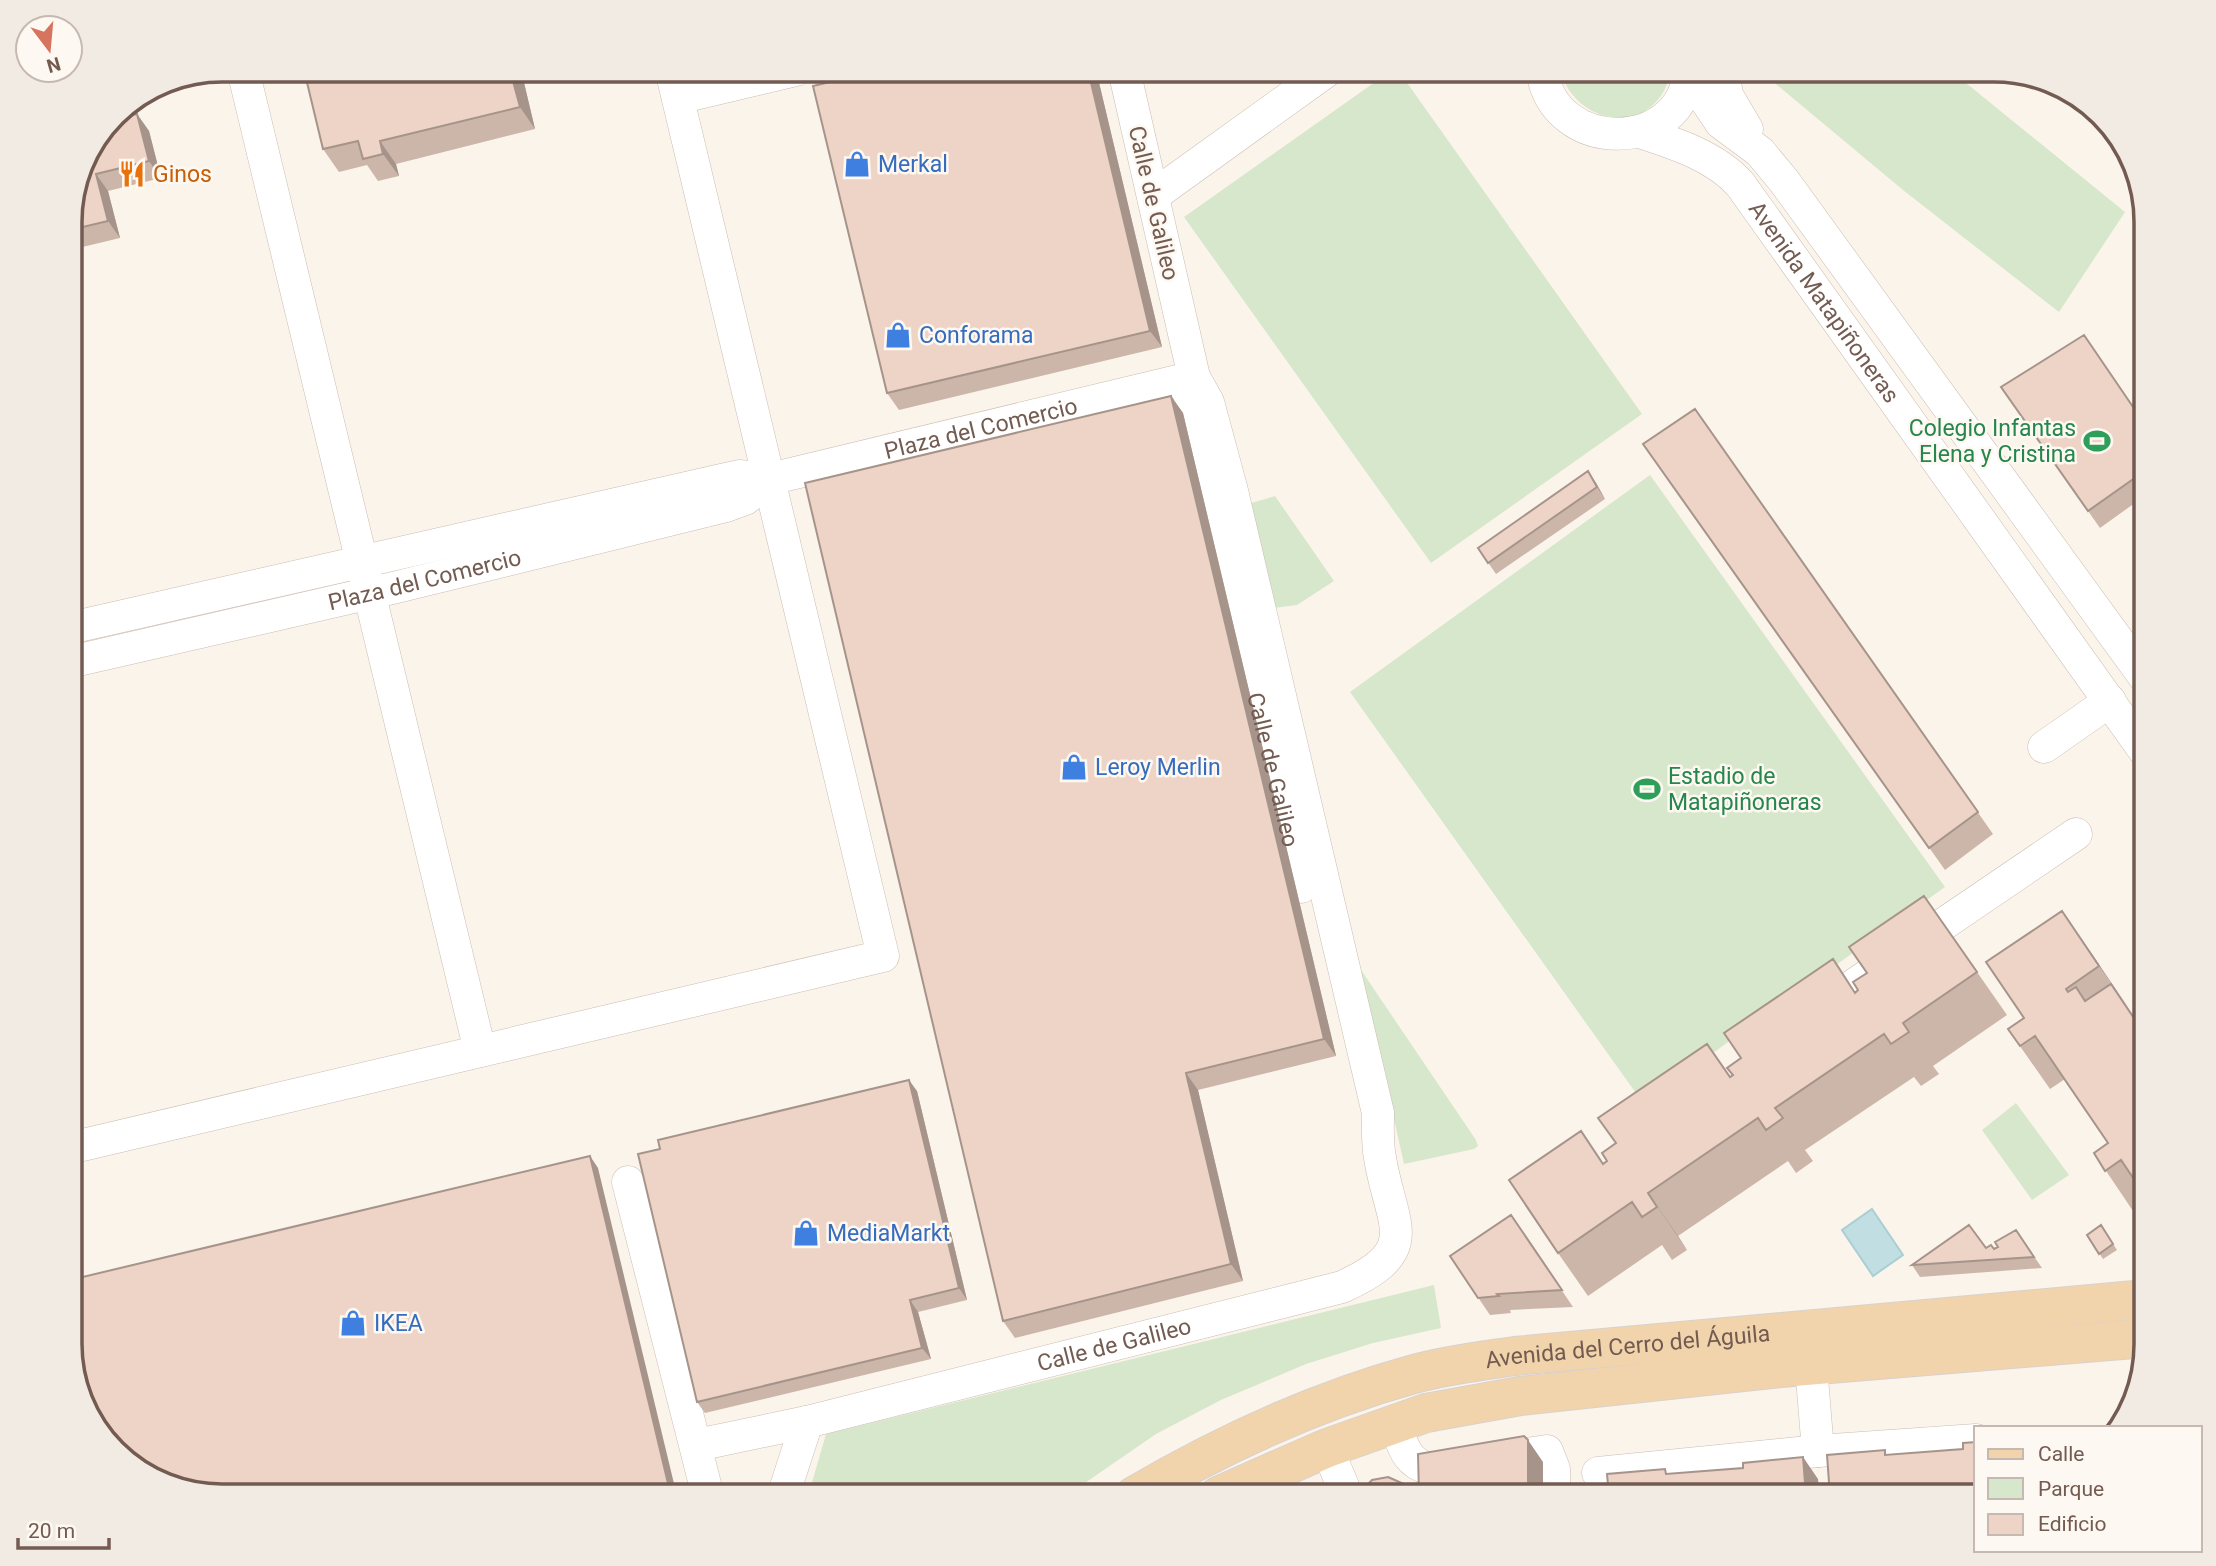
<svg xmlns="http://www.w3.org/2000/svg" width="2216" height="1566" viewBox="0 0 2216 1566" font-family="Roboto,sans-serif">
  <style>
    .green { fill: #d7e7cb }
    .water { fill: #c1dfe2; stroke: #a9ced3; stroke-width: 2 }
    .lines { fill: none; stroke-linecap: round; stroke-linejoin: round }
    .minor-casing { stroke: #ccbcb2; stroke-width: 33 }
    .major-casing { stroke: #d8d1ce; stroke-width: 40 }
    .minor { stroke: #fff; stroke-width: 32 }
    .major { stroke: #f1d4ac; stroke-width: 38 }
    .wall { fill: #ccb6aa }
    .shaded-wall { fill: #a6948b }
    .building { fill: #edd4c6; stroke: #a6948b; stroke-width: 2 }
    .labels { text-anchor: middle; stroke-width: 5; stroke-linejoin: round; paint-order: stroke }
    .shop-label { font-size: 23px; fill: #366cbe; stroke: #fdf8f1; text-anchor: start }
    .food-label { font-size: 23px; fill: #c56008; stroke: #fdf8f1; text-anchor: start }
    .street-label { font-size: 23px; fill: #735b51; stroke: #fdf8f1 }
    .leisure-label { font-size: 23px; fill: #27864d; stroke: #fdf8f1; text-anchor: end }
    .rim { fill: none; stroke: #735b51; stroke-width: 3.5 }
  </style>
  <rect width="100%" height="100%" fill="#fbf4eb"/>
  <!-- green -->
  <path class="green" d="M1392,70H1398L1642,414L1431,563L1184,217Z
    M1671,70C1659,136 1579,131 1560,71Z
    M1759,70H1950L2125,212L2059,312L1903,190Z
    M1650,475L1945,887L1643,1103L1350,692Z
    M1275,496L1334,581L1297,605L1274,608L1248,504Z
    M1361,970L1476,1140L1478,1146L1474,1149L1404,1164Z
    M2016,1103L2069,1175L2032,1200L1982,1130Z
    M1434,1285L1441,1328L1373,1343L1306,1364L1221,1400L1156,1434L1066,1496H808L826,1434Z"/>
  <!-- water -->
  <path class="water" d="M1872,1209L1903,1255L1873,1276L1842,1230Z"/>
  <g class="lines">
    <!-- minor casing -->
    <g class="minor-casing">
      <g id="minor">
        <path d="M243,70L480,1051"/>
        <path d="M1542,70C1553,156 1684,154 1689,70"/>
        <path d="M1723,70L1727,95L1747,129"/>
        <path d="M1689,75L1721,123L1760,152L1784,181L2146,679"/>
        <path d="M678,98L796,70"/>
        <path id="s1" d="M1640,132C1674,143 1715,156 1740,184L2146,753"/>
        <path d="M1153,196L1328,70"/>
        <path id="s2" d="M1192,388L1188,412L1301,887"/>
        <path id="s3" d="M70,628L721,480L739,476L770,479L1194,377"/>
        <path id="s4" d="M70,662L397,587L726,506L745,499L770,479"/>
        <path d="M2044,747L2110,701"/>
        <path d="M1817,1010L2076,834"/>
        <path d="M70,1148L883,956L671,70"/>
        <path d="M628,1182L708,1496"/>
        <path d="M1811,1366L1818,1451"/>
        <path d="M1395,1424C1403,1446 1406,1463 1430,1469L1547,1451L1554,1469V1496"/>
        <path id="s5" d="M697,1445L807,1422L1342,1287C1424,1250 1391,1226 1380,1158C1377,1143 1378,1128 1378,1113L1232,491L1208,402L1194,377L1124,70"/>
        <path d="M1327,1448L1347,1496"/>
        <path d="M1598,1473L1818,1451L1976,1440"/>
        <path d="M783,1496L807,1422"/>
      </g>
    </g>
    <!-- major casing -->
    <g class="major-casing">
      <g id="major">
        <path id="s6" d="M1134,1496C1221,1445 1316,1401 1414,1374C1447,1365 1481,1361 1515,1356L2146,1299"/>
        <path d="M1218,1496L1327,1448L1426,1413L1520,1396L1781,1368L2146,1338"/>
      </g>
    </g>
    <!-- minor -->
    <use href="#minor" class="minor"/>
    <!-- major -->
    <use href="#major" class="major"/>
  </g>
  <!-- wall -->
  <path class="wall" d="M521,70L535,129L396,164L399,176L378,181L367,165L339,172L323,149L339,72Z
    M881,70H1096L1162,347L899,410L887,393Z
    M137,114L149,131L161,178L108,191L120,238L70,250V212Z
    M2001,387L2146,425V495L2100,528Z
    M1171,396L1183,413L1336,1056L1198,1090L1243,1281L1015,1338L1003,1321Z
    M1695,409L1993,834L1945,870L1643,444Z
    M1596,483L1605,499L1496,574L1478,548Z
    M1924,896L2007,1015L1933,1066L1939,1074L1921,1086L1914,1077L1805,1150L1813,1161L1796,1173L1788,1161L1678,1236L1687,1250L1672,1260L1662,1245L1588,1296L1558,1253L1604,1163L1858,990L1867,973Z
    M2062,911L2146,1035V1206L2135,1214L2094,1153L2108,1143L2065,1079L2050,1089L2008,1029L2024,1018Z
    M917,1091L967,1300L918,1312L931,1359L705,1413L697,1402Z
    M1511,1215L1573,1307L1510,1310L1511,1313L1490,1315L1450,1256Z
    M2101,1225L2117,1250L2103,1259L2087,1235Z
    M2016,1230L2042,1268L1920,1277L1912,1265L1986,1248L1994,1249Z"/>
  <!-- shaded-wall -->
  <path class="shaded-wall" d="M510,70H521L535,129L520,107Z
    M1088,70H1096L1162,347L1150,331Z
    M137,114L149,131L161,178L149,161Z
    M380,141L396,164L399,176L383,154Z
    M96,174L108,191L120,238L108,221Z
    M1171,396L1183,413L1336,1056L1324,1039Z
    M1588,471L1596,483L1605,499L1597,487Z
    M2062,911L2092,954L2129,1009L2099,966Z
    M1186,1073L1198,1090L1243,1281L1231,1264Z
    M909,1080L917,1091L967,1300L959,1288Z
    M590,1156L598,1168L677,1496H671Z
    M1648,1193L1678,1236L1687,1250Z
    M910,1300L918,1312L931,1359L922,1348Z
    M1528,1440L1543,1462V1496H1528Z
    M1803,1457L1818,1479L1820,1496H1806Z"/>
  <!-- building -->
  <path class="building" d="M304,70H334L335,73L347,70H510L520,107L380,141L383,154L363,159L358,141L323,149Z
    M881,70H1088L1150,331L887,393L813,86Z
    M137,114L149,161L96,174L108,221L70,230V212L86,155L112,120Z
    M2084,335L2146,426V470L2088,511L2001,387Z
    M1171,396L1324,1039L1186,1073L1231,1264L1003,1321L805,483Z
    M1695,409L1978,812L1929,848L1643,444Z
    M1588,471L1597,487L1488,563L1478,548Z
    M1924,896L1977,972L1903,1023L1909,1032L1891,1044L1884,1034L1775,1108L1783,1118L1766,1130L1758,1118L1648,1193L1657,1207L1642,1217L1632,1202L1558,1253L1509,1180L1581,1131L1603,1164L1607,1161L1602,1153L1616,1143L1598,1118L1707,1044L1730,1077L1733,1075L1727,1068L1741,1058L1724,1033L1833,959L1855,993L1858,990L1853,982L1867,973L1849,947Z
    M2062,911L2099,966L2066,989L2068,992L2076,987L2085,1001L2111,984L2146,1036V1197L2121,1160L2105,1171L2094,1153L2108,1143L2035,1036L2020,1046L2008,1029L2024,1018L1986,962Z
    M909,1080L959,1288L910,1300L922,1348L697,1402L638,1154L660,1149L658,1140Z
    M590,1156L671,1496H222L130,1465L90,1419L70,1353V1280Z
    M1511,1215L1562,1290L1497,1294L1499,1296L1478,1298L1450,1256Z
    M1969,1225L1986,1248L1991,1245L1994,1249L1998,1247L1995,1242L2016,1230L2034,1257L1912,1265Z
    M2101,1225L2113,1244L2099,1254L2087,1235Z
    M1524,1436L1528,1440V1496H1419L1418,1454Z
    M1976,1442V1496H1830L1827,1455L1885,1450V1455L1963,1449V1443Z
    M1803,1457L1806,1496H1609L1607,1474L1665,1469L1666,1474L1743,1468V1463Z
    M1388,1477L1404,1484L1410,1496H1361L1366,1486L1372,1480Z
    M1290,1487L1297,1496H1279Z"/>
  <!-- icons -->
  <defs>
    <g id="shop-bare" transform="scale(2.1)"><path d="M-5-2.5h2.3a2.7 3.5 0 0 1 5.4 0H5L5.5 6h-11ZM-1.5-2.5h3a1.5 2.3 0 0 0-3 0Z" fill="#3f7fe0" stroke="#fdf8f1" stroke-width="2.5" paint-order="stroke"/></g>
    <g id="restaurant-bare" transform="scale(2.1)"><path d="M-5-6h1v4h1v-4h1v4h1v-4h1v5L-1.5 .5V6h-2V.5L-5-1ZM5-6V6H3V1.5H1.5Q1.5-4 5-6Z" fill="#e8710a" stroke="#fdf8f1" stroke-width="2.5" paint-order="stroke"/></g>
    <g id="stadium-bare" transform="scale(2.1)"><path d="M0-5a6.5 5 0 1 0 0 10a6.5 5 0 1 0 0-10ZM-3.5-1.8h7v3.6h-7Z" fill="#2e9e5b" stroke="#fdf8f1" stroke-width="2.5" paint-order="stroke"/></g>
  </defs>
  <g fill-rule="evenodd">
    <use href="#shop-bare" x="857" y="164"/>
    <use href="#restaurant-bare" x="132" y="174"/>
    <use href="#shop-bare" x="898" y="335"/>
    <use href="#stadium-bare" x="2097" y="441"/>
    <use href="#shop-bare" x="1074" y="767"/>
    <use href="#stadium-bare" x="1647" y="789"/>
    <use href="#shop-bare" x="806" y="1233"/>
    <use href="#shop-bare" x="353" y="1323"/>
  </g>
  <g class="labels">
    <!-- shop labels -->
    <g class="shop-label">
      <text x="878" y="172">Merkal</text>
      <text x="919" y="343">Conforama</text>
      <text x="1095" y="775">Leroy Merlin</text>
      <text x="827" y="1241">MediaMarkt</text>
      <text x="374" y="1331">IKEA</text>
    </g>
    <!-- food labels -->
    <g class="food-label">
      <text x="153" y="182">Ginos</text>
    </g>
    <!-- street labels -->
    <g class="street-label">
      <text transform="translate(1154 203) rotate(77)" y="8">Calle de Galileo</text>
      <text dy="8" stroke="none"><textPath href="#s1" startOffset="259">Avenida Matapiñoneras</textPath></text>
      <text dy="8" stroke="none"><textPath href="#s3" startOffset="934">Plaza del Comercio</textPath></text>
      <text dy="8" stroke="none"><textPath href="#s4" startOffset="364">Plaza del Comercio</textPath></text>
      <text dy="8" stroke="none"><textPath href="#s2" startOffset="392">Calle de Galileo</textPath></text>
      <text dy="8" stroke="none"><textPath href="#s5" startOffset="429">Calle de Galileo</textPath></text>
      <text dy="8" stroke="none"><textPath href="#s6" startOffset="522">Avenida del Cerro del Águila</textPath></text>
    </g>
    <!-- leisure labels -->
    <g class="leisure-label">
      <text x="2076" y="436">Colegio Infantas<tspan x="2076" dy="26">Elena y Cristina</tspan></text>
      <text x="1668" y="784" text-anchor="start">Estadio de<tspan x="1668" dy="26">Matapiñoneras</tspan></text>
    </g>
  </g>
  <!-- crop -->
  <path d="M0 0H2216V1566H0ZM222 82H1994A140 140 0 0 1 2134 222V1344A140 140 0 0 1 1994 1484H222A140 140 0 0 1 82 1344V222A140 140 0 0 1 222 82Z" fill="#f2ebe4" fill-rule="evenodd"/>
  <path class="rim" d="M222 82H1994A140 140 0 0 1 2134 222V1344A140 140 0 0 1 1994 1484H222A140 140 0 0 1 82 1344V222A140 140 0 0 1 222 82Z"/>
  <!-- legend -->
  <rect x="1974" y="1426" width="228" height="126" fill="#fdf8f1" stroke="#c6b9b1" stroke-width="2"/>
  <rect x="1988" y="1449" width="35" height="10" fill="#f1d4ac" stroke="#c6b9b1" stroke-width="2"/>
  <text x="2038" y="1461" font-size="21" fill="#735b51">Calle</text>
  <rect x="1988" y="1478" width="35" height="21" fill="#d7e7cb" stroke="#c6b9b1" stroke-width="2"/>
  <text x="2038" y="1496" font-size="21" fill="#735b51">Parque</text>
  <rect x="1988" y="1514" width="35" height="21" fill="#edd4c6" stroke="#c6b9b1" stroke-width="2"/>
  <text x="2038" y="1531" font-size="21" fill="#735b51">Edificio</text>
  <!-- north arrow -->
  <g transform="translate(49 49) rotate(164)"><circle r="33" fill="#fdf8f1" stroke="#c6b9b1" stroke-width="2"/>
  <path d="M0-5L12 26L0 18L-12 26Z" fill="#d6745f"/>
  <text y="-10" font-size="19" font-weight="bold" text-anchor="middle" fill="#735b51">N</text>
  </g>
  <!-- scale -->
  <path d="M18 1538v10h91v-10" fill="none" stroke="#735b51" stroke-width="3.5"/>
  <text x="28" y="1538" font-size="21" fill="#735b51" stroke="#fdf8f1" stroke-width="5" paint-order="stroke">20 m</text>
</svg>
